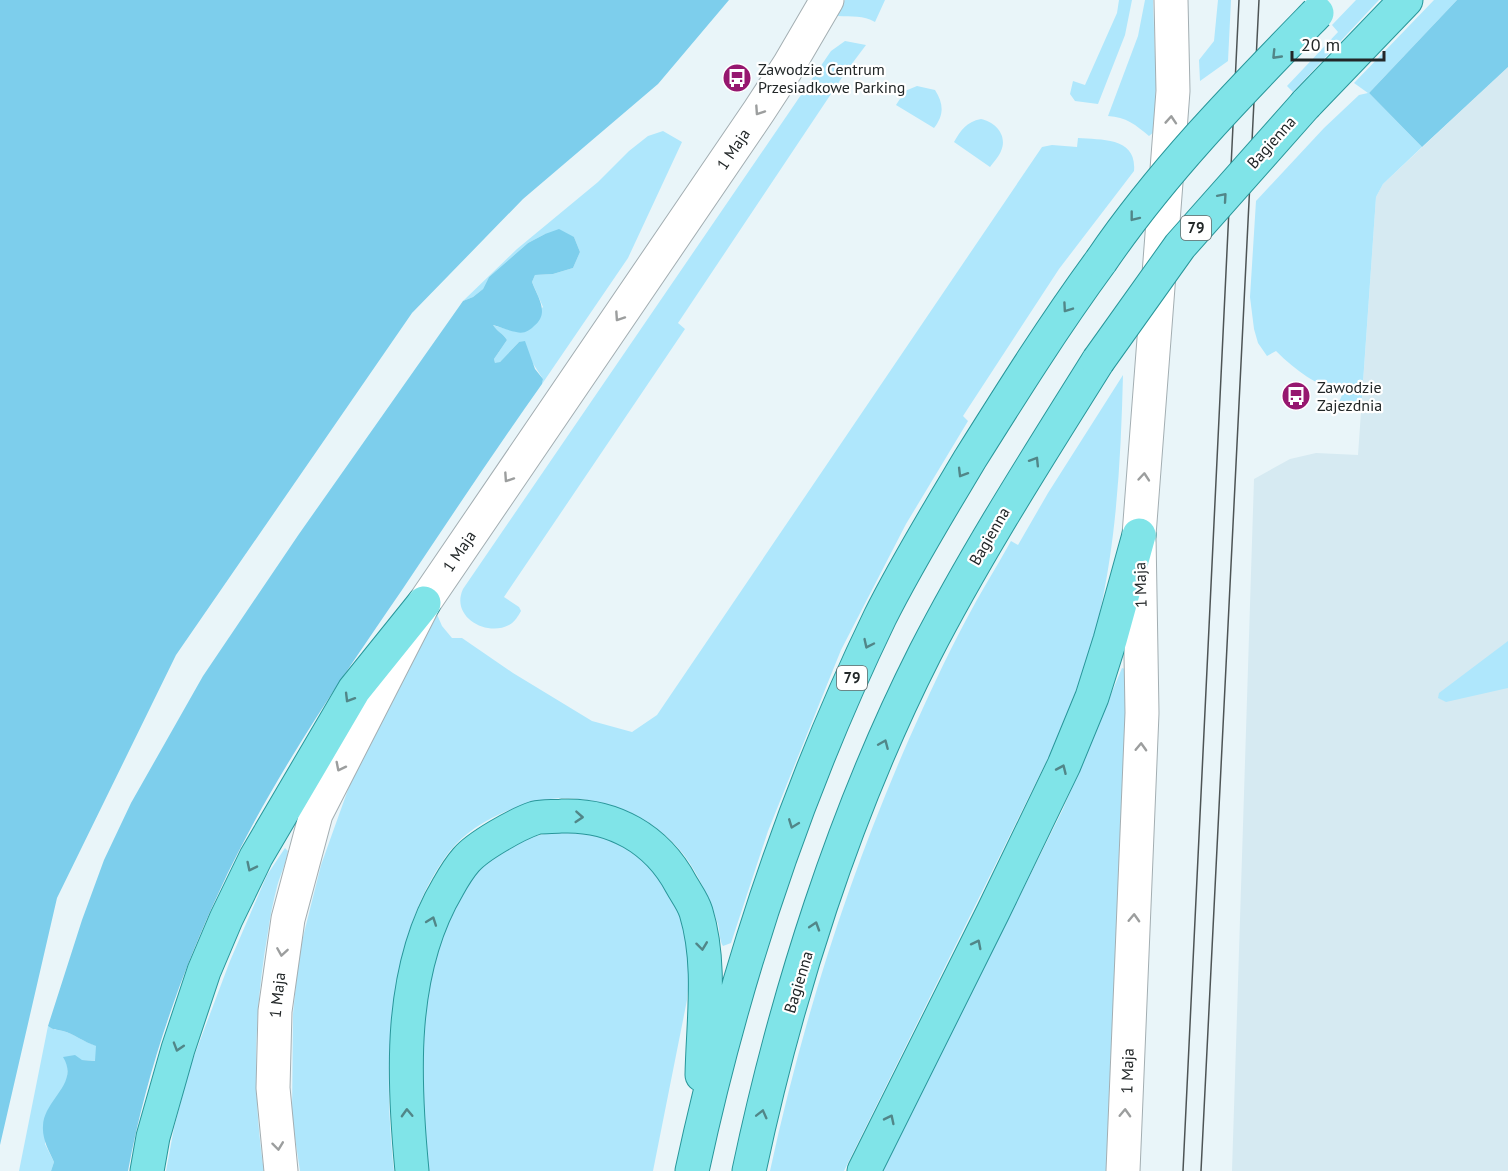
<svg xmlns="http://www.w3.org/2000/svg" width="1508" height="1171" viewBox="0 0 1508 1171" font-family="'PT Sans',sans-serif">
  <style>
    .built { fill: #d6eaf2 }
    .green { fill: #afe7fc }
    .forest { fill: #7dceec }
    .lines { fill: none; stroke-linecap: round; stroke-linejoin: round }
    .tertiary-casing { stroke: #a3aeb2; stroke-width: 35 }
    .primary-casing { stroke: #28969a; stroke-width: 35 }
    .tertiary { stroke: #fff; stroke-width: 33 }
    .primary { stroke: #80e4e8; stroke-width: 33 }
    .tram { stroke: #4d5455; stroke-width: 1.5 }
    .primary-bridge-casing { stroke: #28969a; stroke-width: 35; stroke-linecap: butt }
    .primary-bridge { stroke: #80e4e8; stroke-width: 33 }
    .oneway { stroke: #518688 }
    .oneway2 { stroke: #9c9e9e }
    .labels { text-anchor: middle; stroke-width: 4.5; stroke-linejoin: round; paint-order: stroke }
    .shield { fill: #fff; stroke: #646868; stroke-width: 1.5 }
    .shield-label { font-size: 15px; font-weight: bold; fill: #222728 }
    .poi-label { font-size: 16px; fill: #222728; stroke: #fff; text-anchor: start }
    .street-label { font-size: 16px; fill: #222728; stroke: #fff }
  </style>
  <rect width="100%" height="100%" fill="#e9f5f9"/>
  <!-- built -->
  <path class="built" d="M1508,67V1171H1232L1254,479L1290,459L1316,453L1358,455L1376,197L1383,184Z"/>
  <!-- green -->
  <path class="green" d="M845,0H885L875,22C863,15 852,17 838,16V11Z
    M1119,0H1132L1125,35L1098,104L1075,101L1070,94L1073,81L1085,85L1117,13Z
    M1145,0H1153L1156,85L1154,132L1149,136C1136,125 1126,117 1108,116L1138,36Z
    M1218,0H1231L1228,61L1200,81L1199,60L1214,41Z
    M1356,0H1379L1293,92L1287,86L1338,32L1332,25Z
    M1434,0H1457L1369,93L1422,147L1383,184L1376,197L1361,411L1337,407L1342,395C1315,383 1297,372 1276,351L1267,356L1258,343L1254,329L1250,297L1256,201L1324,128L1359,95L1368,93L1354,83Z
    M845,41L866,45L845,73L678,323L685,329L504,597L519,607L521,611C518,616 515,622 509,625C487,637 450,617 463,589L831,51Z
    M917,86L935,90C944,104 944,115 934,128L896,105L905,91Z
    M981,119C995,122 1008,135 1001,151C999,156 994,162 990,167L954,142C961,130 966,122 981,119Z
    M663,131L682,142L628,258L542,384L543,379L519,342L500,362L495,364L494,359L507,340C503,333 497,332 492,325L517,332L543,307L532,282L535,275L553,274L573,268L580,252L574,237L545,234L528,243L489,277L483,289L473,297L463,301L517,249L598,182L629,151L648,136Z
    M1078,138C1102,140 1137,137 1134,171L1059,269L963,416L968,421L906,524L841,650L768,831L731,943L723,946C719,940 720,932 718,924C710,901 699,875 684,855C655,818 612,799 565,798C543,798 520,805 500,814C478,824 457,839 444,859C385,944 383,1072 394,1171H300L292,1118L293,1014L299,953L321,865L350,784L436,612L442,626L452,638H462L513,673L592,721L632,732L657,715L1042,147L1052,145L1077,147Z
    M1123,375C1121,455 1117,537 1099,616C1088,662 1071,706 1052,750L844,1171H770C802,1023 848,878 909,739C927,699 945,659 966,620C980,593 996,568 1011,541L1018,545L1048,493Z
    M1508,641V688L1446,702L1438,698L1439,693Z
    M1122,668L1125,669L1127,676L1106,1171H883L1063,809Z
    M571,830C580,831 590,831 599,834C646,850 676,892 687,940C692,960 689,980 687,1000L653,1171H427C425,1150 421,1128 421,1107C418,1040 433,895 493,854C515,839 545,833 571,830Z
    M285,848L288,851C286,864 280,875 277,887C273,902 270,917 268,932C254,1010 252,1092 264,1171H166L174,1128L190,1067L230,961L267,875Z
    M48,1026C54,1031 56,1029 63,1031C74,1034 84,1042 97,1046L96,1061L82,1060L68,1065L67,1082L47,1112L45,1144L54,1162L51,1171H19Z"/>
  <!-- forest -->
  <path class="forest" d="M0,0H729L658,84L523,199L412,313L176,655L57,898L0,1145Z
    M1457,0H1508V67L1422,147L1369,93Z
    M559,229L574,237L580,252L573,268L553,274L535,275L532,282C538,298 550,313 534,326C529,331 524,334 516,332C509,331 501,327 493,325C497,332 503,333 507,340L494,359L495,363L500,362L519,342L525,341L535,369L543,379L542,384C494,452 448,521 402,590C336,686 268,785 219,892C178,980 146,1075 128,1171H51L54,1162C49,1151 42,1139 43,1126C44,1099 80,1084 63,1057L75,1055L82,1060L95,1061L96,1046C84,1042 74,1034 63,1031C56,1029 54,1031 48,1026L82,920L104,860L131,803L203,676L299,534L463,301L473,297L483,289L489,277L528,243L545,234Z"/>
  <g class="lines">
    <!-- tertiary casing -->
    <g class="tertiary-casing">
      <path id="tertiary" d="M281,1171L273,1088L275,1011L288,919L316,814L424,603L759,111L789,65L827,0
        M1123,1171L1142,713L1139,535L1173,91L1171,0"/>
    </g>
    <!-- primary casing -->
    <g class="primary-casing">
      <path id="primary" d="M1306,104L1406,0
        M147,1171L153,1137L178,1049L204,971L226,919L256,857L354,690L424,603
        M412,1171C403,1078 398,971 448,887C453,878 459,868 466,860C478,846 517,824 535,818C543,816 554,817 562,816C613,814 657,839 681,884C686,893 693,902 696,912C712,964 703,1022 702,1075
        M692,1171C733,980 795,793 880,617C907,563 939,511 970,459C1012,392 1054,325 1101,261
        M749,1171C786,996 844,813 925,653C977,552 1038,457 1098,361
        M864,1171L993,912L1064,765L1092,697L1110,640L1139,535"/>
    </g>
    <!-- tertiary -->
    <use href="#tertiary" class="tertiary"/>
    <!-- primary -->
    <use href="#primary" class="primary"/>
    <!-- tram -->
    <path class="tram" d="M1183,1171L1239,0
      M1201,1171L1259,0"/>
    <!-- primary-bridge casing -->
    <g class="primary-bridge-casing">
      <path id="primary-bridge" d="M1101,261C1163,170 1241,91 1317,13
        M1098,361L1180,246L1306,104"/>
    </g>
    <!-- primary-bridge -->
    <use href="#primary-bridge" class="primary-bridge"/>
  </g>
  <!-- one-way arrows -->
  <defs><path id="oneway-chevron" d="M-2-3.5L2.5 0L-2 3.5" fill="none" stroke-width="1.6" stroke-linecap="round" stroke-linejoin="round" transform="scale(1.5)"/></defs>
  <g class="oneway">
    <use href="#oneway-chevron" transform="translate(1276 55) rotate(134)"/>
    <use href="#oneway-chevron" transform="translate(1223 197) rotate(-49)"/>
    <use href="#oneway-chevron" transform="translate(1134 217) rotate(128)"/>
    <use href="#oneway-chevron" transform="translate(1067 308) rotate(125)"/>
    <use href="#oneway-chevron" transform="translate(1035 461) rotate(-58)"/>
    <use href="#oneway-chevron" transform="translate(962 473) rotate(121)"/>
    <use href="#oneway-chevron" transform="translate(868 644) rotate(115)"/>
    <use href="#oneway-chevron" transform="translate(349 698) rotate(121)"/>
    <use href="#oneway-chevron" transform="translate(884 744) rotate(-67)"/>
    <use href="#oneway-chevron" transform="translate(1062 769) rotate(-66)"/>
    <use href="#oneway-chevron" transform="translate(579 817) rotate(4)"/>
    <use href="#oneway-chevron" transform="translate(793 824) rotate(111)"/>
    <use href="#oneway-chevron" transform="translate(251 867) rotate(116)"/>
    <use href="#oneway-chevron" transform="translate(432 921) rotate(-70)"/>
    <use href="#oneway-chevron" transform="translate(815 926) rotate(-72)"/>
    <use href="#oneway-chevron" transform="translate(977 944) rotate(-63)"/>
    <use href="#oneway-chevron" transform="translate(702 946) rotate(83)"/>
    <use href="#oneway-chevron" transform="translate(178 1047) rotate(107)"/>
    <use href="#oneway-chevron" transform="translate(407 1113) rotate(-92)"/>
    <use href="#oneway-chevron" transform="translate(762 1114) rotate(-76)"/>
    <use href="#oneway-chevron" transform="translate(890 1119) rotate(-64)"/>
  </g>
  <g class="oneway2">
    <use href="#oneway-chevron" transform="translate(759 111) rotate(124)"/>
    <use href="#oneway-chevron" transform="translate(1171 120) rotate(-86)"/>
    <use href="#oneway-chevron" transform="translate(619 317) rotate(124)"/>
    <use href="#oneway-chevron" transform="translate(1144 477) rotate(-85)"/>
    <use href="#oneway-chevron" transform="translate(508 478) rotate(124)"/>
    <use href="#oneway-chevron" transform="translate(1141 747) rotate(-88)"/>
    <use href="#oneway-chevron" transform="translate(340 767) rotate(117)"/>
    <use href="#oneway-chevron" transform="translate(1134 918) rotate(-88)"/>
    <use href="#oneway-chevron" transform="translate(282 952) rotate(99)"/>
    <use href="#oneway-chevron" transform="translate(1125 1113) rotate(-88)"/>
    <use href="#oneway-chevron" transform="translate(278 1146) rotate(83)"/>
  </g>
  <!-- icons -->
  <defs>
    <g id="bus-disc" transform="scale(1.5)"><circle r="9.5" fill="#96176f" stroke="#fff"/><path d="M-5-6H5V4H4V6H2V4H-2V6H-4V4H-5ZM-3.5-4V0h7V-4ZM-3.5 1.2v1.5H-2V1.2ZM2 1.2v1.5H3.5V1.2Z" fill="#fff"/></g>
  </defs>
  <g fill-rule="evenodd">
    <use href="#bus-disc" x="737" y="78"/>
    <use href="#bus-disc" x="1296" y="396"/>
  </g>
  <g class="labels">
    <!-- shield labels -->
    <g class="shield">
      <rect x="1181" y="216" width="30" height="24" rx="4.5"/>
      <rect x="837" y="666" width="30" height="24" rx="4.5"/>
    </g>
    <g class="shield-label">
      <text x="1196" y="233">79</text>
      <text x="852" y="683">79</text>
    </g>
    <!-- poi labels -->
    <g class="poi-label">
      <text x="758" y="75">Zawodzie Centrum<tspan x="758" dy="18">Przesiadkowe Parking</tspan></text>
      <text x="1317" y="393">Zawodzie<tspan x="1317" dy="18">Zajezdnia</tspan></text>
    </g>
    <!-- street labels -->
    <g class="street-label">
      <text transform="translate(1271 142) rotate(-48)" y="6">Bagienna</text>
      <text transform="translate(733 149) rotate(-56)" y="6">1 Maja</text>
      <text transform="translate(989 536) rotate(-60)" y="6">Bagienna</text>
      <text transform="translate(459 551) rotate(-56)" y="6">1 Maja</text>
      <text transform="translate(1140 585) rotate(-92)" y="6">1 Maja</text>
      <text transform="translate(798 982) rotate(-73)" y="6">Bagienna</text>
      <text transform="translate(277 995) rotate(-84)" y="6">1 Maja</text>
      <text transform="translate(1127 1071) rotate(-88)" y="6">1 Maja</text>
    </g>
  </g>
  <!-- scale -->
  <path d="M1292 51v9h92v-9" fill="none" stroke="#222728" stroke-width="3"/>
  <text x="1301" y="51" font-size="18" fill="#222728" stroke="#ffffff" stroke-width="4.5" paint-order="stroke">20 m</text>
</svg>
